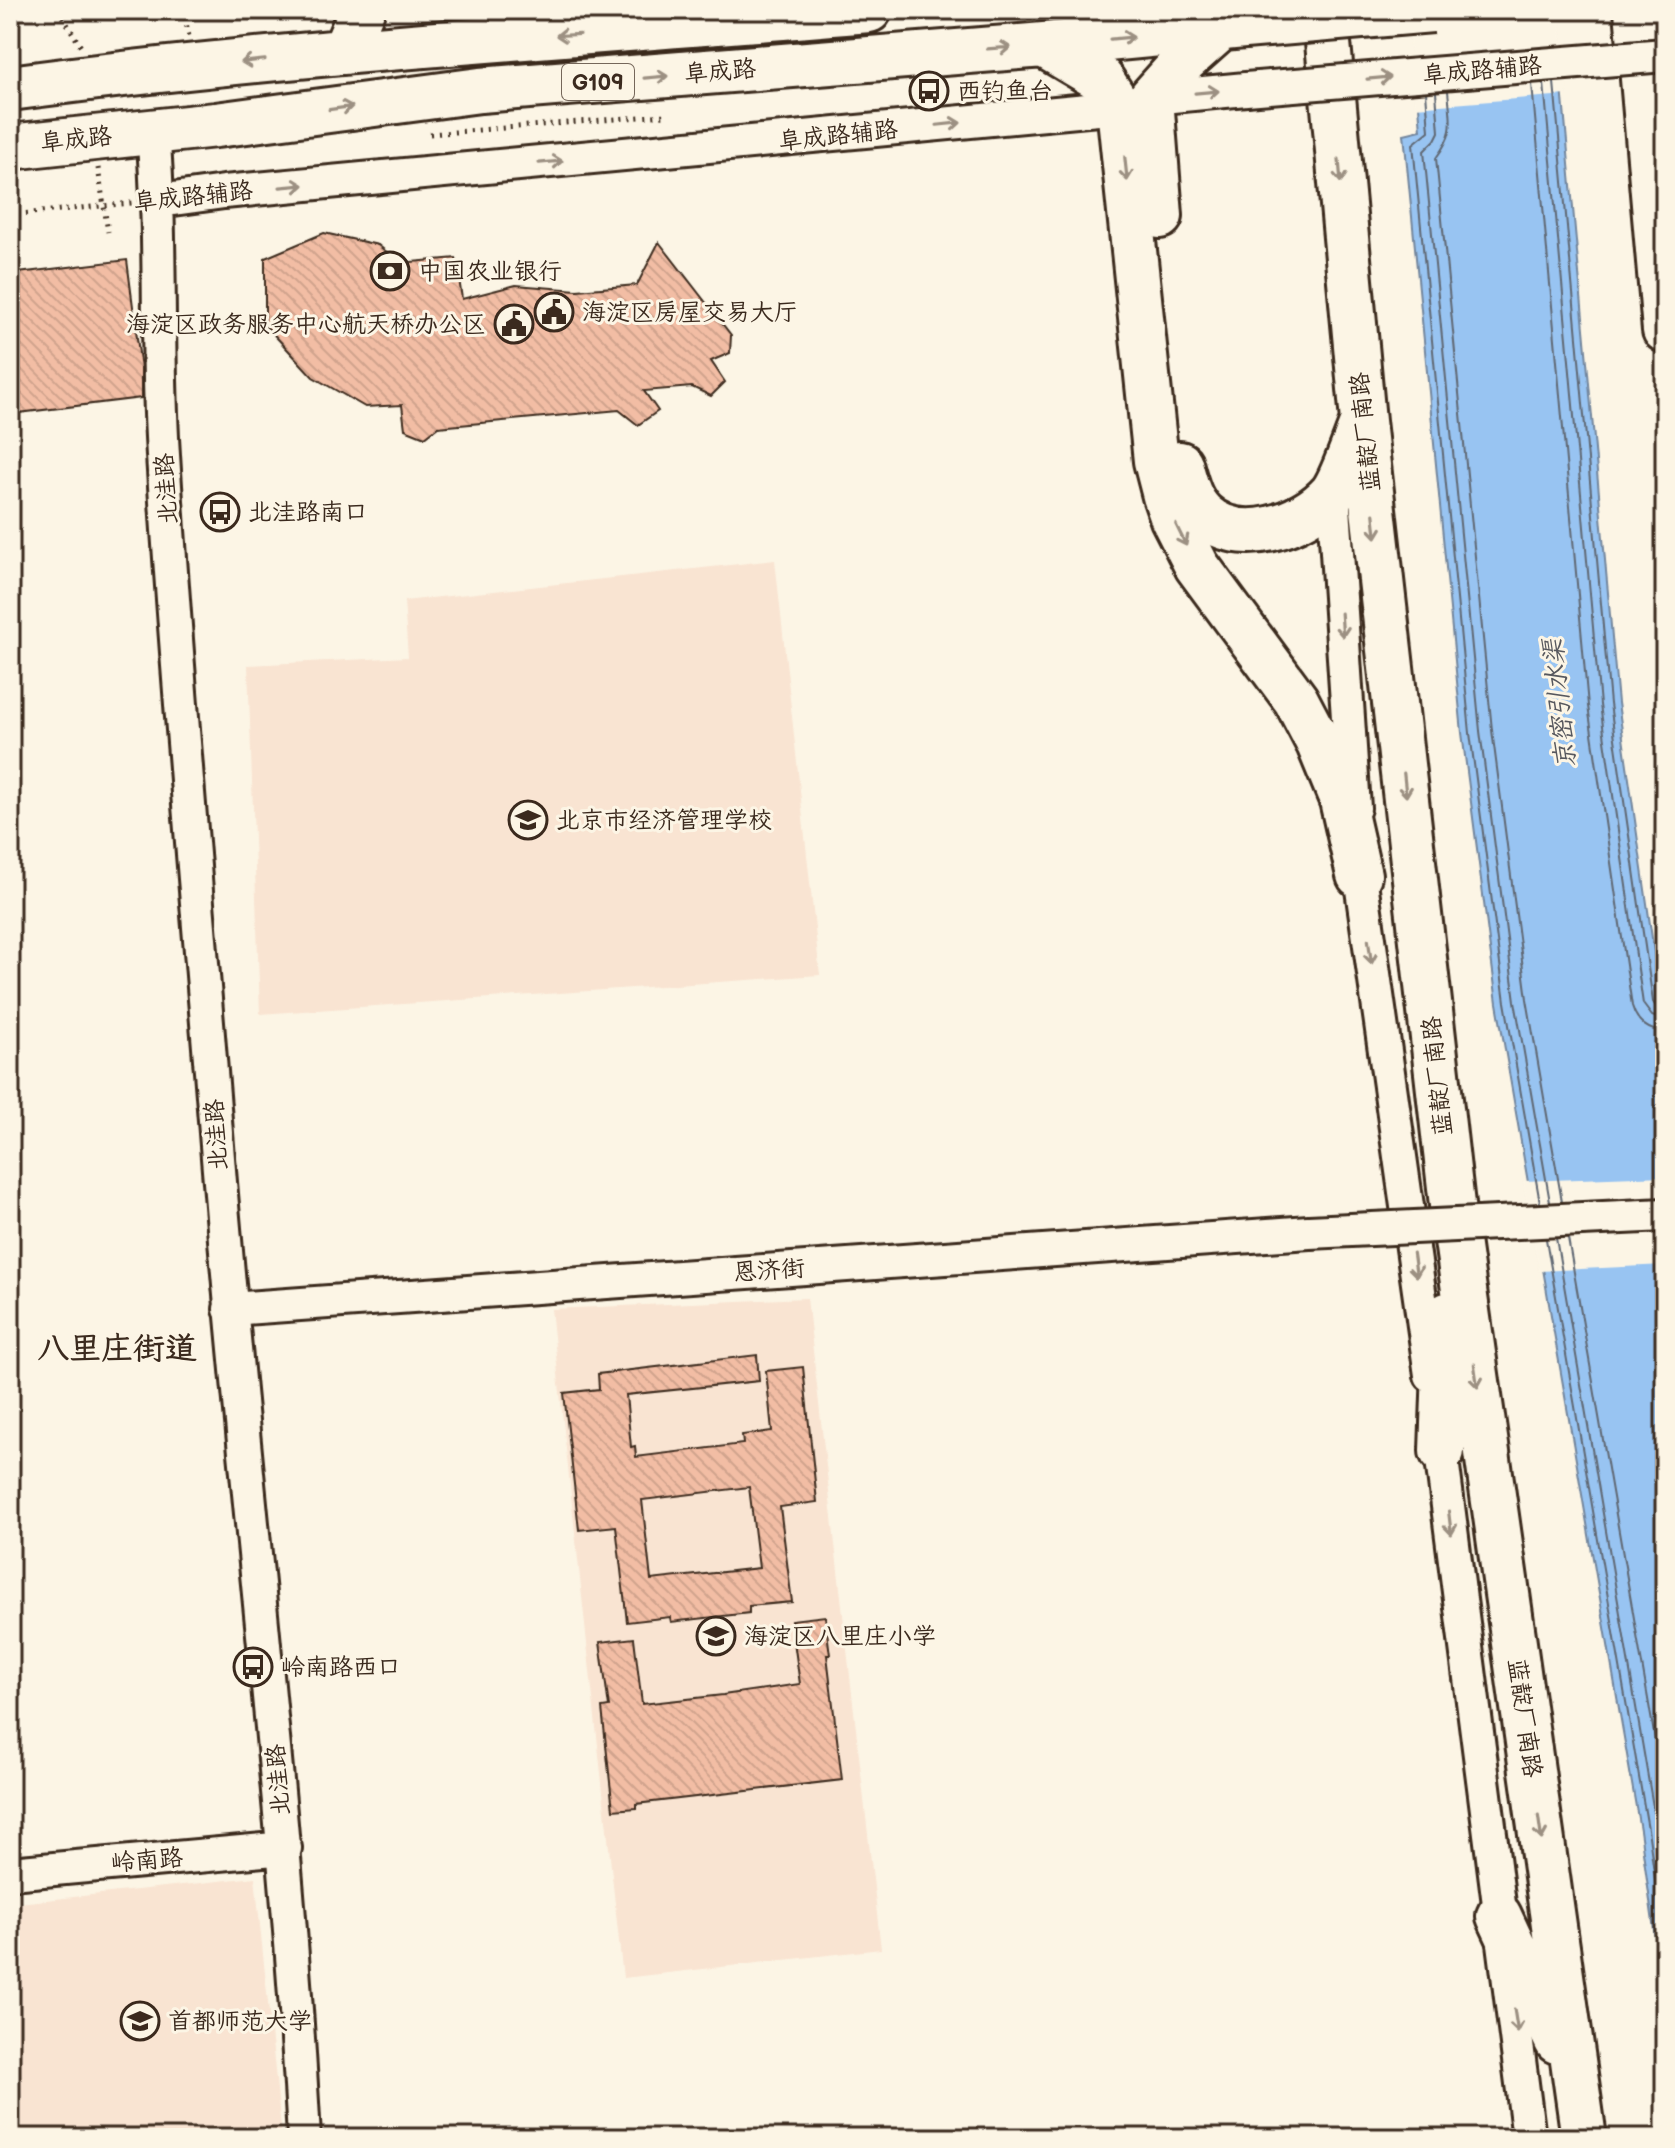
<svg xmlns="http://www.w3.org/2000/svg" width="1675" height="2148" viewBox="0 0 1675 2148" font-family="'Balsamiq Sans','LXGW WenKai TC',sans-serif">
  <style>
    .built { fill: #f9e4d2 }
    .water { fill: #98c4f2; stroke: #73869d; stroke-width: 2 }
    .pier { fill: #fcf5e5 }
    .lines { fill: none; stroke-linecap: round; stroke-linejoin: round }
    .shore { stroke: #606873; stroke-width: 2 }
    .building { fill: url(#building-back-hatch); stroke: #3b2a1e; stroke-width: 2; fill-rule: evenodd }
    .minor-casing { stroke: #3b2a1e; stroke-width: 38 }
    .highway-casing { stroke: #3b2a1e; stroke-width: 50 }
    .path { stroke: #3b2a1e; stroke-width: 5; stroke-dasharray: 2 6; stroke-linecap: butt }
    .minor { stroke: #fcf5e5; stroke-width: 32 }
    .highway { stroke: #fcf5e5; stroke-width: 44 }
    .minor-bridge-casing { stroke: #3b2a1e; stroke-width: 38; stroke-linecap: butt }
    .highway-bridge-casing { stroke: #3b2a1e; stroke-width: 50; stroke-linecap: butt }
    .minor-bridge { stroke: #fcf5e5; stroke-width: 32 }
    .highway-bridge { stroke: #fcf5e5; stroke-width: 44 }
    .oneway { stroke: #9c9082 }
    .labels { text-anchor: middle; stroke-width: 6; stroke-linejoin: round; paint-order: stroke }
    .shield { fill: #fcf5e5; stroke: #75675a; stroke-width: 2 }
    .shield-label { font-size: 22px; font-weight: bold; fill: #3b2a1e }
    .street-label { font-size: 24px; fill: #3b2a1e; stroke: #fcf5e5 }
    .poi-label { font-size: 24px; fill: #3b2a1e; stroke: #fcf5e5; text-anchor: start }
    .water-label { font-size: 26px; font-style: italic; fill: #57585e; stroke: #fcf5e5 }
    .district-label { font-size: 32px; font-weight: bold; fill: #3b2a1e; stroke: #fcf5e5 }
  </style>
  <defs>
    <pattern id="building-back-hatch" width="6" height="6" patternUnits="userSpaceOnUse" patternTransform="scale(2)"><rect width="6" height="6" fill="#f2bda4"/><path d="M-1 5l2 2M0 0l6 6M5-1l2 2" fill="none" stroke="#d0a38d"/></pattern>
  </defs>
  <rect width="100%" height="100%" fill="#fcf5e5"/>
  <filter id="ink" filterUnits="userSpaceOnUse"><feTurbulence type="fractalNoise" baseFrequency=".0125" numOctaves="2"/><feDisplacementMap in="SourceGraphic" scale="16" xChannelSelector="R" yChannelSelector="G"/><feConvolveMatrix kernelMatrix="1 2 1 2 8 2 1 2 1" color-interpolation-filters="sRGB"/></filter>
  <g filter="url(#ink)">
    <!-- built -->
    <path class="built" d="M775,560L820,975L260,1014L248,665L408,657L404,601Z
      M807,1298L881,1949L623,1978L551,1309Z
      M255,1877L282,2138H10V1904Z"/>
    <!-- water -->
    <path class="water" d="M1411,10H1555L1618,703L1665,1028V2008L1640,1830L1497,1003L1462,733L1404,134L1421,130Z"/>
    <!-- pier -->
    <path class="pier" d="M1407,10H1559L1567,95L1415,107Z
      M1665,1176V1265L1539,1271L1523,1181Z"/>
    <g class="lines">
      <!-- shore -->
      <path class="shore" d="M1554,82L1610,704L1653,1002L1657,1008L1665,1010
        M1544,83L1600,705L1643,1004L1652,1016L1665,1020
        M1532,84L1588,706L1632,1006C1637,1023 1648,1031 1665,1032
        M1448,91C1451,123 1456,131 1436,158L1492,730L1527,999L1562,1202
        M1426,92L1429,131L1413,144L1470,733L1505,1002L1540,1203
        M1436,92L1439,132L1435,140L1424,151L1480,731L1515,1001L1550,1202
        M1556,1238L1665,1877
        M1568,1238L1665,1797
        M1546,1239L1648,1829L1665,1950"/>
    </g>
    <!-- building -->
    <path class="building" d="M324,233L378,245L400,263L456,258L462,299L516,285L577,290L637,285L659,242L731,335L730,353L711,361L725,382L711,396L692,387L644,391L658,411L638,425L619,410L438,427L425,437L405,429L402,405L365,407L313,377L265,325V258Z
      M127,260L141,369V398L10,414V274Z
      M757,1355L759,1381L626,1395L631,1447L635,1446L636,1457L743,1444L742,1435L772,1431L766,1371L803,1367L817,1502L780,1507L792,1602L749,1606V1613L671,1622L670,1617L627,1622L616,1526L579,1530L564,1393L599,1389L598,1374ZM749,1487L759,1568L651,1580L642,1500Z
      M825,1616L830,1655H827L842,1780L636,1804V1808L613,1810L602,1708L609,1707L600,1642L634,1638L642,1704L723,1695L800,1684L791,1620Z"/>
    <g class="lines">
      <!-- minor casing -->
      <g class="minor-casing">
        <path id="minor" d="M153,131C162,239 156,347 163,455C177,677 197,899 215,1120C241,1460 286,1798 304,2138
          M159,201L224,192L1119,107L1151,98L1246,89
          M1333,492L1354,808
          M1357,854L1431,1375
          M230,1309L1309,1232
          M1438,1428L1529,2138
          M10,1873L285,1848"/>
      </g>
      <!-- highway casing -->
      <g class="highway-casing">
        <path id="highway" d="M1325,10L1363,421L1452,1205L1584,2138
          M1637,10L1665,330
          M1044,45L1101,79L1119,107L1156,461L1165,496L1173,519L1197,566L1296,700L1319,744L1342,800L1359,875
          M344,52L362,10
          M10,88C295,50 582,34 869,10
          M10,147L216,125L480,90L1044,45L1244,26
          M1160,216L1151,98L1185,60L1221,28
          M1180,464C1185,482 1189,501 1203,514C1239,548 1303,526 1332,493C1342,480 1355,441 1362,424
          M1442,1451L1447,1315
          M1499,1916L1557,2041"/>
      </g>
      <!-- path -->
      <path class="path" d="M59,10L81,47
        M183,10L189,36
        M430,134L665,115
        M98,168L108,232
        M10,215L132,203"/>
      <!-- minor -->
      <use href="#minor" class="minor"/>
      <!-- highway -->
      <use href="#highway" class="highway"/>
      <!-- minor-bridge casing -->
      <g class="minor-bridge-casing">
        <path id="minor-bridge" d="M1246,89L1665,55
          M1309,1232L1665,1215"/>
      </g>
      <!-- highway-bridge casing -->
      <g class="highway-bridge-casing">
        <path id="highway-bridge" d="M1244,26L1432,10"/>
      </g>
      <!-- minor-bridge -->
      <use href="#minor-bridge" class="minor-bridge"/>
      <!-- highway-bridge -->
      <use href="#highway-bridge" class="highway-bridge"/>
    </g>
    <!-- one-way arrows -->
    <defs><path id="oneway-shaft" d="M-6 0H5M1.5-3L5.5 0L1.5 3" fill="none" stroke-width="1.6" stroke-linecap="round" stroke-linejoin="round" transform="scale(2)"/></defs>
    <g class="oneway">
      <use href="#oneway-shaft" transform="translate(568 35) rotate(177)"/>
      <use href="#oneway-shaft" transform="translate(1122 38) rotate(-5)"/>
      <use href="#oneway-shaft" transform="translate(999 48) rotate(-4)"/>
      <use href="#oneway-shaft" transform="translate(253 61) rotate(174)"/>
      <use href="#oneway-shaft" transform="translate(656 77) rotate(-5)"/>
      <use href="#oneway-shaft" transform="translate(1379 78) rotate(-5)"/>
      <use href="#oneway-shaft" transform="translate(1207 92) rotate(-5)"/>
      <use href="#oneway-shaft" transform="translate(341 108) rotate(-8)"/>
      <use href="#oneway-shaft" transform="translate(949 124) rotate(-6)"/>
      <use href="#oneway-shaft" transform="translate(551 162) rotate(-5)"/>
      <use href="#oneway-shaft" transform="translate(1126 169) rotate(84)"/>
      <use href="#oneway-shaft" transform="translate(1340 171) rotate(85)"/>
      <use href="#oneway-shaft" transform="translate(292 186) rotate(-5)"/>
      <use href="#oneway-shaft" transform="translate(1375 526) rotate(84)"/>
      <use href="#oneway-shaft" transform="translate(1181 535) rotate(64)"/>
      <use href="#oneway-shaft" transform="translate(1342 625) rotate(86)"/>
      <use href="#oneway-shaft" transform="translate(1405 785) rotate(84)"/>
      <use href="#oneway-shaft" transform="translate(1370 952) rotate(82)"/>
      <use href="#oneway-shaft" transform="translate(1415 1265) rotate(82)"/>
      <use href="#oneway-shaft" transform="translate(1476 1376) rotate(82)"/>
      <use href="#oneway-shaft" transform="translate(1450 1523) rotate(83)"/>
      <use href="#oneway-shaft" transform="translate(1540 1828) rotate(82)"/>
      <use href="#oneway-shaft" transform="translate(1516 2021) rotate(81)"/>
    </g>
  </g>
  <!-- icons -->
  <defs>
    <g id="bus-ring" transform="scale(2)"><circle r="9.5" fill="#fcf5e5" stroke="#3b2a1e" stroke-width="1.5"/><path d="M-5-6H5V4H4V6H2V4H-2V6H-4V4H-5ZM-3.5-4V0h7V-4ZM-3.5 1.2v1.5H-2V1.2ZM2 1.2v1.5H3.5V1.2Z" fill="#3b2a1e"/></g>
    <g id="bank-ring" transform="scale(2)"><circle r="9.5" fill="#fcf5e5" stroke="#3b2a1e" stroke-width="1.5"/><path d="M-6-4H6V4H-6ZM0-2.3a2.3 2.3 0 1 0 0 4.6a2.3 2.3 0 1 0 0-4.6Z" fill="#3b2a1e"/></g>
    <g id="civic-ring" transform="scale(2)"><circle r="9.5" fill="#fcf5e5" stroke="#3b2a1e" stroke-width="1.5"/><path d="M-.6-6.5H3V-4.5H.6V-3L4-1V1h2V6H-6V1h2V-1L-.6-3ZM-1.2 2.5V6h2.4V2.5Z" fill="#3b2a1e"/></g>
    <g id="university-ring" transform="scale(2)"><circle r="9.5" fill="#fcf5e5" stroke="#3b2a1e" stroke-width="1.5"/><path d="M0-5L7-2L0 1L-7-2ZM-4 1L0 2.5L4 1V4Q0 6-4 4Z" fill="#3b2a1e"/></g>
    <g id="school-ring" transform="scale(2)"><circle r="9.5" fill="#fcf5e5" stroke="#3b2a1e" stroke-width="1.5"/><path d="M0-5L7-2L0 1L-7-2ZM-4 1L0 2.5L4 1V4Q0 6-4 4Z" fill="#3b2a1e"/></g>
  </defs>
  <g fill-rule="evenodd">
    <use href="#bus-ring" x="929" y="91"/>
    <use href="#bank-ring" x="390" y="271"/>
    <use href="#civic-ring" x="554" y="312"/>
    <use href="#civic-ring" x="514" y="324"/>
    <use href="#bus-ring" x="220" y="512"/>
    <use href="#university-ring" x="528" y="820"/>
    <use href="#school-ring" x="716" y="1636"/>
    <use href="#bus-ring" x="253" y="1667"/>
    <use href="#university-ring" x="140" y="2021"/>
  </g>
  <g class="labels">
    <!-- shield labels -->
    <rect class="shield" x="562" y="64" width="72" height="36" rx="6"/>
    <g class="shield-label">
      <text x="598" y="90">G109</text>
    </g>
    <!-- street labels -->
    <g class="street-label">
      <text transform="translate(1482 70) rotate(-5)" y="8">阜成路辅路</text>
      <text transform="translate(720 71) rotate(-5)" y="8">阜成路</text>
      <text transform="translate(838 135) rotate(-6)" y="8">阜成路辅路</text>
      <text transform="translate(76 139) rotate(-6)" y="8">阜成路</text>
      <text transform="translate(193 196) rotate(-6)" y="8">阜成路辅路</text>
      <text transform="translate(1365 432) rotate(-96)" y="8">蓝靛厂南路</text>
      <text transform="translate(166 489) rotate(-94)" y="8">北洼路</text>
      <text transform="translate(1437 1076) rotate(-96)" y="8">蓝靛厂南路</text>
      <text transform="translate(216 1135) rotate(-94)" y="8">北洼路</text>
      <text transform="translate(769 1270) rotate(-4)" y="8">恩济街</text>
      <text transform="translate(1525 1718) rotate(82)" y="8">蓝靛厂南路</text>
      <text transform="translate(278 1780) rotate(-95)" y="8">北洼路</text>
      <text transform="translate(147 1860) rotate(-5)" y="8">岭南路</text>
    </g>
    <!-- poi labels -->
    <g class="poi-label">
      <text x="957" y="99">西钓鱼台</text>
      <text x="418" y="279">中国农业银行</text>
      <text x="582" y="320">海淀区房屋交易大厅</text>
      <text x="486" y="332" text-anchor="end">海淀区政务服务中心航天桥办公区</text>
      <text x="248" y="520">北洼路南口</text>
      <text x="556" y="828">北京市经济管理学校</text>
      <text x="744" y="1644">海淀区八里庄小学</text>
      <text x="281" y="1675">岭南路西口</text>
      <text x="168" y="2029">首都师范大学</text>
    </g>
    <!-- water labels -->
    <g class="water-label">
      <text transform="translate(1559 704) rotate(-96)" y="9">京密引水渠</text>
    </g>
    <!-- district labels -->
    <g class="district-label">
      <text x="117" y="1359">八里庄街道</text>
    </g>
  </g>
  <!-- margin -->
  <rect width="1675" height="2148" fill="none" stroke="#fcf5e5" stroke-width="40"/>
  <rect x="20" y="20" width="1635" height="2108" fill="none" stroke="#3b2a1e" stroke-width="3" filter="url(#ink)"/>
</svg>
